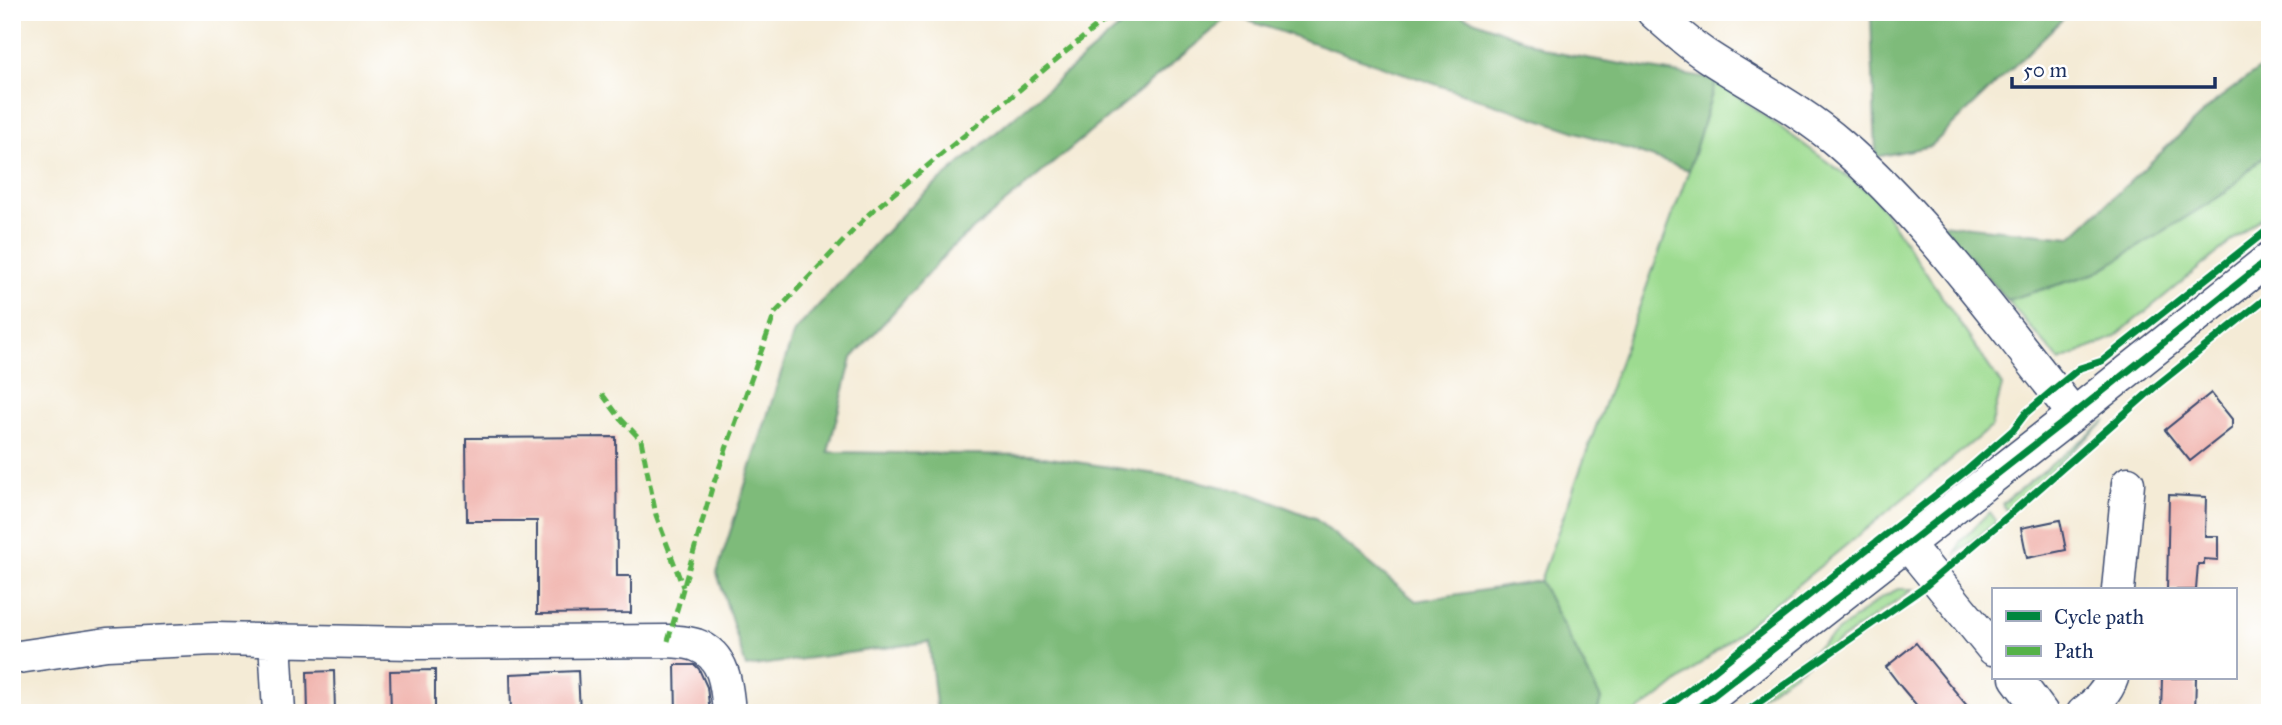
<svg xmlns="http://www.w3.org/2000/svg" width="2282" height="725" viewBox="0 0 2282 725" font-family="'IM FELL Great Primer',serif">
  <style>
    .green { fill: #9ddb90; stroke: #5c8577; stroke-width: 2 }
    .forest { fill: #7ebb7a; stroke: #4c756c; stroke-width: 2 }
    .building { fill: #f0b2ac }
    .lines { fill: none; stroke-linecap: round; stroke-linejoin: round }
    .minor-casing { stroke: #3c4b70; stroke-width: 35 }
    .minor { stroke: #fff; stroke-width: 32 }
    .quiet { stroke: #55b248; stroke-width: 5; stroke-dasharray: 10 5; stroke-linecap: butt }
    .cycleway-casing { stroke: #fff; stroke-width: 11 }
    .cycleway { stroke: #00873e; stroke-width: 7 }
  </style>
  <rect width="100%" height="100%" fill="#fff"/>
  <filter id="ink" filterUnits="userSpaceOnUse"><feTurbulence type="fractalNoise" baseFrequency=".0143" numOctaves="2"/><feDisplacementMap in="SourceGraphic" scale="14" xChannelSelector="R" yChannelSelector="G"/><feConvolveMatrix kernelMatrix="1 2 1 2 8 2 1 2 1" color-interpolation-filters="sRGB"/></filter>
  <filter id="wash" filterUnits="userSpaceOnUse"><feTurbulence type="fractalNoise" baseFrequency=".00686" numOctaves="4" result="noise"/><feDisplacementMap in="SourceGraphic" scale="28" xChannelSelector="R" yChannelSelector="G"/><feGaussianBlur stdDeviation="1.57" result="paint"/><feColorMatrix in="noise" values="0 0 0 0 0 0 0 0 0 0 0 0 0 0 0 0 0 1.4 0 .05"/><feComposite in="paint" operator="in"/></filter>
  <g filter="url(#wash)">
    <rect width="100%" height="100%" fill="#f4ebd6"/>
    <!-- green -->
    <path class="green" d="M1716,80L1874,196L2002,386L1991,427L1666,692L1635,713H1597L1601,699L1540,581L1689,170Z
      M12,124L20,141L12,213Z
      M2270,150V210L2113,338L2060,361L2007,300L2096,273L2225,193Z
      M2107,420L2007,511L2002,504Z
      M1989,512L1996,522L1956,554L1960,542Z
      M1898,589H1913L1745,708L1743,705L1882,597Z"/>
    <!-- forest -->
    <path class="forest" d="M1137,12H1453L1557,53L1716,80L1689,170L1231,15L951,248L852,358L828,452L1030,455L1189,479L1252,494L1314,518L1416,601L1540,581L1601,699L1597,713H937L929,642L746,667L717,573L794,332L908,208Z
      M1868,12H2070L1931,146L1876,157L1871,16Z
      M2270,61V150L2225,193L2096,273L2007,300L1941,224L2071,237L2217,100Z"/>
    <g id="blocks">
      <!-- building -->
      <path class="building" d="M2211,393L2232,419V428L2190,461L2165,430Z
        M616,437L617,576H631V613L537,614V521H467L466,438Z
        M2169,495L2206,497L2205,536H2218V560L2204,559V564H2198L2196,590H2167Z
        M2060,520L2066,550L2027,558L2021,528Z
        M1916,643L1932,663L1973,713H1923L1902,688L1886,667Z
        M675,665H695L699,669L707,687L710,713H676Z
        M435,670V713H391L390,671Z
        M334,671L335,713H308L307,672Z
        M578,671L580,713H511L510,674Z
        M2162,678H2196L2195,713H2161Z"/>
    </g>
  </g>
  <g filter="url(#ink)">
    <use href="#blocks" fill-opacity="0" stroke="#3c4b70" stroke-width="2"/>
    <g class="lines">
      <!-- minor casing -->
      <g class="minor-casing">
        <path id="minor" d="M1653,12C1670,27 1687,43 1707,56C1751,85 1800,109 1840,144C1930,222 1999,323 2074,414
          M1907,544L1993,649
          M2118,590L2128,483
          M275,640L279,713
          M12,658L107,644L215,639L412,643L668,641C677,642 688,642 696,645C725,655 727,687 729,713
          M2016,678L2042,713
          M1691,713L2074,414L2270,258
          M2083,713C2096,703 2107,693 2112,678"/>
      </g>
      <!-- minor -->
      <use href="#minor" class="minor"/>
      <!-- quiet -->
      <path class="quiet" d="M602,394L621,419L641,440L656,515L683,587
        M668,641L712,488L775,313L869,214L1114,12"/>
      <!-- cycleway casing -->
      <g class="cycleway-casing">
        <path id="cycleway" d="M1660,713L1966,471L2013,430L2026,413L2053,390L2080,368L2102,361L2270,228
          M1691,713L2074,414L2270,258
          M1744,713L1922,589L2007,517L2156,386L2270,295"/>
      </g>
      <!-- cycleway -->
      <use href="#cycleway" class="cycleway"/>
    </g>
  </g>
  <!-- margin -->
  <rect width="2282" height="725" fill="none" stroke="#fff" stroke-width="42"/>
  <!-- legend -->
  <rect x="1992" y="588" width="245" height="91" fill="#ffffff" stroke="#a4acbf" stroke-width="2"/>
  <rect x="2006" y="611" width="35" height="10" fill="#00873e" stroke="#a4acbf" stroke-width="2"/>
  <text x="2054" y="624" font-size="21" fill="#1b2f5e">Cycle path</text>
  <rect x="2006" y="646" width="35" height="10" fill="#55b248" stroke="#a4acbf" stroke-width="2"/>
  <text x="2054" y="658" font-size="21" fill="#1b2f5e">Path</text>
  <!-- scale -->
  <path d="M2012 77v10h203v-10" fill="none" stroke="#1b2f5e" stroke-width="3.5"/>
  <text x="2023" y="77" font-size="21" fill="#1b2f5e" stroke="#ffffff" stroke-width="5" paint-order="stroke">50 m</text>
</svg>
